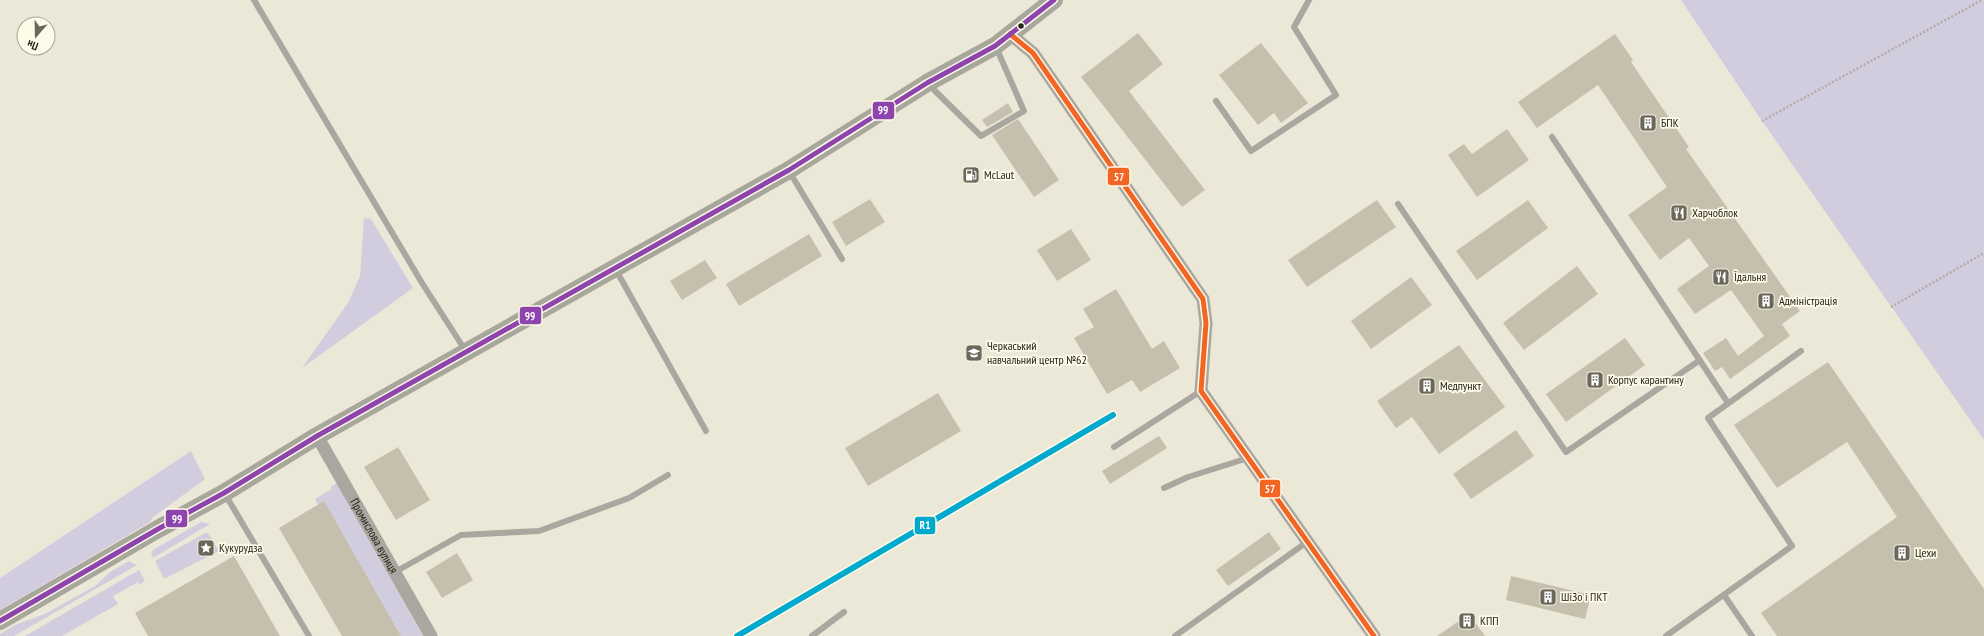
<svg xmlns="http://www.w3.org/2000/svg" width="1984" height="636" viewBox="0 0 1984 636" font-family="'PT Sans Narrow',sans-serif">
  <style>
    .green { fill: #d1ccde }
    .building { fill: #c5c0ad }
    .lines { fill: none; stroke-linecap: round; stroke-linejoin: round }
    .path { stroke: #b0aea5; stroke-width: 2.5; stroke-dasharray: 2 2; stroke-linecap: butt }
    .service { stroke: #aaa7a0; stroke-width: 6 }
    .minor { stroke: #aaa7a0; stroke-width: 13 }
    .secondary { stroke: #a8a79c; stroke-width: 18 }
    .bus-1-casing { stroke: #fffbe9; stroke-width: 8 }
    .bus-2-casing { stroke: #fffbe9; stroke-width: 8 }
    .bus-1 { stroke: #f26522; stroke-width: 5 }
    .bus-2 { stroke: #8e44ad; stroke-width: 5 }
    .rail-1-casing { stroke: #fffbe9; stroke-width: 9 }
    .rail-1 { stroke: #00a9ce; stroke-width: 6 }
    .bus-dot { fill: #262318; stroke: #fffbe9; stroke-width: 1.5 }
    .labels { text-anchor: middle; stroke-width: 3.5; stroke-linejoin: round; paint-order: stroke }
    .poi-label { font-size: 12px; fill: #262318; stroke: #fffbe9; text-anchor: start }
    .street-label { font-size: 12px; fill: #262318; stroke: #fffbe9 }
    .line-badge { stroke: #fffbe9; stroke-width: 1.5 }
    .badge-label { font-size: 11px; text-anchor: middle; font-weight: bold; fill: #fff }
  </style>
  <rect width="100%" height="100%" fill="#ece8d7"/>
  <!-- green -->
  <path class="green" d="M1681,0H1984V440L1762,121Z
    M364,218L371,219L413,288L302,368L348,303L360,276Z
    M191,451L205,479L152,518L150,522L0,610V578Z
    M337,483L423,636H401L324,502L318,505L315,499L332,489L331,486Z
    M201,522L210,524L153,558L151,554L153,550Z
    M207,532L219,551L164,579L155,561Z
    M129,561L137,565L14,636H0V634L15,625L45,614L95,586L110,572Z
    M139,570L145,581L139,585L138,582L113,596L118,604L62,636H25Z"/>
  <!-- building -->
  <path class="building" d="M1138,33L1163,64L1129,91L1205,190L1182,207L1081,77Z
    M1615,34L1633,60L1631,62L1689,147L1686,149L1800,311L1782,324L1790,336L1730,379L1722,367L1715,371L1703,353L1726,338L1738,356L1764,336L1731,290L1695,314L1677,289L1709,266L1689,238L1660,260L1628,215L1667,187L1598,85L1537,128L1518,102Z
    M1261,43L1308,103L1281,123L1274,113L1258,125L1219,75Z
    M1008,103L1013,112L987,127L982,120Z
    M1018,119L1059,180L1034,197L992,135Z
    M1507,129L1529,160L1477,197L1448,155L1464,144L1472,154Z
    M870,199L885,222L846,246L832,222Z
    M1377,200L1396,227L1307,287L1288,260Z
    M1528,200L1548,228L1477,280L1456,251Z
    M1071,229L1091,260L1057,281L1037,250Z
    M809,234L822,256L739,306L726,284Z
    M705,260L717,278L682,300L670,281Z
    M1577,266L1598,294L1524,350L1503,323Z
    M1411,277L1432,305L1371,349L1351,321Z
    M1116,289L1152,349L1164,341L1180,368L1140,392L1132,380L1107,394L1074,338L1094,327L1083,309Z
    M1625,338L1645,365L1566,422L1546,394Z
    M1459,345L1505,407L1439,454L1412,417L1396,428L1377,401Z
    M1828,362L1984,589V636H1777L1761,613L1897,517L1847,442L1777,488L1734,425Z
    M938,393L961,431L868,486L845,448Z
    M1516,430L1534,456L1471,499L1453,474Z
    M1159,436L1167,448L1110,484L1102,471Z
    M398,447L430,500L396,520L364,467Z
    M324,501L401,636H342L279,528Z
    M1269,532L1281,549L1228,586L1216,570Z
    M457,553L473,580L442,598L426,572Z
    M234,556L280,636H148L135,613Z
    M1511,576L1591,595L1585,619L1506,600Z
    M1469,614L1485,636H1437Z"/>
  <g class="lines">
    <!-- path -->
    <path class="path" d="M1762,121L1982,0
      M1891,307L1984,253"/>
    <!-- service -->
    <path class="service" d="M254,0L422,283L465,350
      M928,84L981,136L1024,111L996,47
      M1216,101L1251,151L1336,95L1294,27L1309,0
      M1552,137L1728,403
      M789,171L842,259
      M1398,204L1566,452L1700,360
      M616,270L706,431
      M1114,447L1201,391
      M1164,488L1188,477L1248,458
      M225,494L309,636
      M395,572L461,535L539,531L629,498L668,475
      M1724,595L1752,636
      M812,636L844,612
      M1175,636L1307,542
      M1666,636L1792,546L1708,418L1801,351"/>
    <!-- minor -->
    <g class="minor">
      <path d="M1010,34L1033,53L1203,299L1206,323L1201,391L1374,636"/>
      <path id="s1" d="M317,436L431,636"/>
    </g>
    <!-- secondary -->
    <path class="secondary" d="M0,621L158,529L224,493L317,436L789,170L927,83L995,46L1054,0"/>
    <!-- bus-1 casing -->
    <g class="bus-1-casing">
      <path id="bus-1" d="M1010,34L1033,53L1203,299L1206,323L1201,391L1374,636"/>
    </g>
    <!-- bus-2 casing -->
    <g class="bus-2-casing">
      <path id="bus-2" d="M0,621L158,529L224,493L317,436L789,170L927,83L995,46L1054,0"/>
    </g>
    <!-- bus-1 -->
    <use href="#bus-1" class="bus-1"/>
    <!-- bus-2 -->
    <use href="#bus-2" class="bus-2"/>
    <!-- rail-1 casing -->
    <g class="rail-1-casing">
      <path id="rail-1" d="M737,636L1113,415"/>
    </g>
    <!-- rail-1 -->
    <use href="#rail-1" class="rail-1"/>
  </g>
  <!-- icons -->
  <defs>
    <g id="building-square" transform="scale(0.9)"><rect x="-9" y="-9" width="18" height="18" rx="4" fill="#6b685b" stroke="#fffbe9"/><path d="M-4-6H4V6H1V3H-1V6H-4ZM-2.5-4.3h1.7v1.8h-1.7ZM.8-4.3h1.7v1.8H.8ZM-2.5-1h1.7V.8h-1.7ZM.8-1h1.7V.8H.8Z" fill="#fff"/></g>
    <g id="fuel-square" transform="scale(0.9)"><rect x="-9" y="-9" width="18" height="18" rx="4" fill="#6b685b" stroke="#fffbe9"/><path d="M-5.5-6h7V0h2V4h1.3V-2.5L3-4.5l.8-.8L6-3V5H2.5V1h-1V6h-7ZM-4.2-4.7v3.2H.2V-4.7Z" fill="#fff"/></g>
    <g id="restaurant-square" transform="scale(0.9)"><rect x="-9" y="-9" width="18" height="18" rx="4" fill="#6b685b" stroke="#fffbe9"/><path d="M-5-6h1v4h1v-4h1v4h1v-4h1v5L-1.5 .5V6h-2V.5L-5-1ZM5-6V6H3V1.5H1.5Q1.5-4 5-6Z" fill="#fff"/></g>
    <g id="university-square" transform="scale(0.9)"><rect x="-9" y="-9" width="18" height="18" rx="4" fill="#6b685b" stroke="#fffbe9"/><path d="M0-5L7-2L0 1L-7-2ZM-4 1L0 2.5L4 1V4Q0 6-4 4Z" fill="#fff"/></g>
    <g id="sight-square" transform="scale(0.9)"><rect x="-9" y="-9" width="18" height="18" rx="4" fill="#6b685b" stroke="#fffbe9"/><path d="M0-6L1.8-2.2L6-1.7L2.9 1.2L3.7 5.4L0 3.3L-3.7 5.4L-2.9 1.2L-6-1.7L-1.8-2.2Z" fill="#fff"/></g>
  </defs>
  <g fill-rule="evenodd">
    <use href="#building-square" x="1648" y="123"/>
    <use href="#fuel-square" x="971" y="175"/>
    <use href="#restaurant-square" x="1679" y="213"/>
    <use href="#restaurant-square" x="1721" y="277"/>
    <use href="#building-square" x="1766" y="301"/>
    <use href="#university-square" x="974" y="353"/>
    <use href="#building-square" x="1595" y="380"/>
    <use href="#building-square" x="1427" y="386"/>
    <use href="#sight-square" x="206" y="548"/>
    <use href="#building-square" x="1902" y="553"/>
    <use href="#building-square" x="1548" y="597"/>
    <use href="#building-square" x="1467" y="621"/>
  </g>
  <!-- markers -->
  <circle class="bus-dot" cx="1021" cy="26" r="3.5"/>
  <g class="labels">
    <!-- poi labels -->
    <g class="poi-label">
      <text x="1661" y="127">БПК</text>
      <text x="984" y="179">McLaut</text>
      <text x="1692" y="217">Харчоблок</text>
      <text x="1734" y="281">Їдальня</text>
      <text x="1779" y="305">Адміністрація</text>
      <text x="987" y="350">Черкаський<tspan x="987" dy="14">навчальний центр №62</tspan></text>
      <text x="1608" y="384">Корпус карантину</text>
      <text x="1440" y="390">Медпункт</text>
      <text x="219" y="552">Кукурудза</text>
      <text x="1915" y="557">Цехи</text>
      <text x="1561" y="601">ШіЗо і ПКТ</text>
      <text x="1480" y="625">КПП</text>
    </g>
    <!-- street labels -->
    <g class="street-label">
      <text dy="4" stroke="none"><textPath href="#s1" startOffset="115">Промислова вулиця</textPath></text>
    </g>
  </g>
  <g class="line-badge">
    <rect x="872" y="101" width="23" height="19" rx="4" fill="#8e44ad"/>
    <rect x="1107" y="167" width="23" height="19" rx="4" fill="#f26522"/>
    <rect x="519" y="306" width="23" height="19" rx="4" fill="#8e44ad"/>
    <rect x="1259" y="479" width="22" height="19" rx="4" fill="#f26522"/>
    <rect x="165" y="509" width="23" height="19" rx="4" fill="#8e44ad"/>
    <rect x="914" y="516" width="22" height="19" rx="4" fill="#00a9ce"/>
  </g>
  <g class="badge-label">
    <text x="883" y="114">99</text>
    <text x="1119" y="181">57</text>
    <text x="530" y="320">99</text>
    <text x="1270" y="493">57</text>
    <text x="177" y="523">99</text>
    <text x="925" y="529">R1</text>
  </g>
  <!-- north arrow -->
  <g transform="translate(36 36) rotate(200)"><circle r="19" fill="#fffbe9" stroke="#a8a595"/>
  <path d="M0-3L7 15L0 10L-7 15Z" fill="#6b685b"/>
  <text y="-6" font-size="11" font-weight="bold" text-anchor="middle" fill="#262318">Пн</text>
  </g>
</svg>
